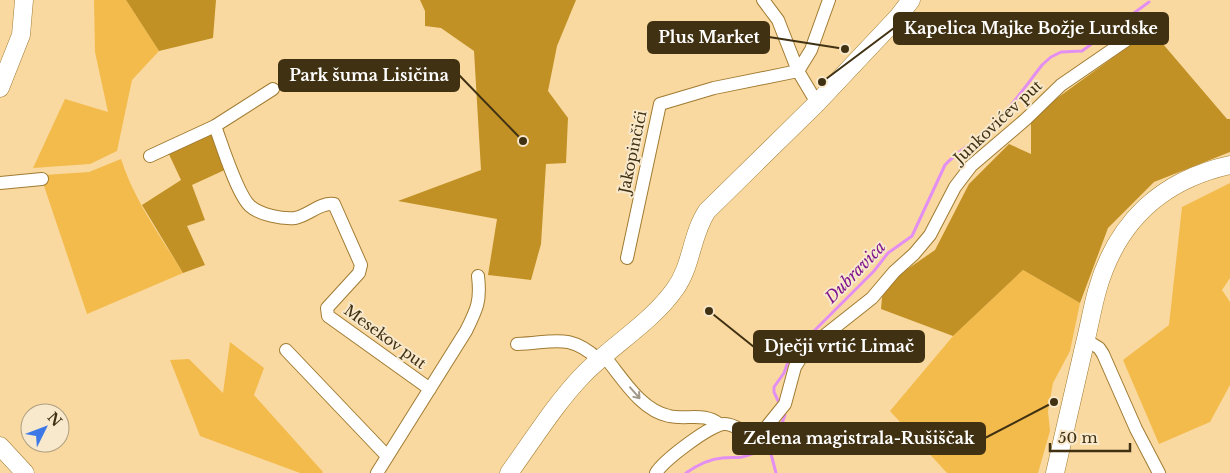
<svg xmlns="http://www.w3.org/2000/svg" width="1230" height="473" viewBox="0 0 1230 473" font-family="'Libre Baskerville',serif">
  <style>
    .green { fill: #f3bb4c }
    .forest { fill: #c29125 }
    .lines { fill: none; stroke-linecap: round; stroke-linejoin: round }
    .stream { stroke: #e38ff2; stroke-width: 3 }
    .street-casing { stroke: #a07b32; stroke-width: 14 }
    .secondary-casing { stroke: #a07b32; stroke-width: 19 }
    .street { stroke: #fff; stroke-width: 12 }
    .secondary { stroke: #fff; stroke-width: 18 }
    .oneway { stroke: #a09889 }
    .labels { text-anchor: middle; stroke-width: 4; stroke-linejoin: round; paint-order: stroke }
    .street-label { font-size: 15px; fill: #413113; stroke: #f8e8cc }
    .water-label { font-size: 16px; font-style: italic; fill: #7f148f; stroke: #f8e8cc }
    .leader { fill: none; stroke: #413113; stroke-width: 2 }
    .callout-dot { fill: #413113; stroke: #f8e8cc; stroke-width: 2 }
    .callout { fill: #413113; stroke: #413113; stroke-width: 2 }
    .callout-label { font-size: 16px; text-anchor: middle; font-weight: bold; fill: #fff }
  </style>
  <rect width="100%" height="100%" fill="#f9d9a0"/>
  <!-- green -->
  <path class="green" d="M94,0H126L159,51L132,80L117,151L90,164L33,168L65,99L108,112L95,52Z
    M121,159C134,200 161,237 183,273L87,314L44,186V175L89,172Z
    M1230,183V278L1222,290L1230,302V385L1210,422L1159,444L1123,360L1169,325L1182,207Z
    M1023,270L1080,303L1070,351L1053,383L1048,411L1050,431L1038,473H947L890,411L953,336Z
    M230,342L264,368L254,395L323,472L322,473H300L200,436L170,360L189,359L223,393Z"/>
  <!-- forest -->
  <path class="forest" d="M126,0H216L213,38L159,51Z
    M420,0H576L557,46L548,91L568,118L566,163L546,164L541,244L531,280L488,275L497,219L398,201L481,170L474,51L441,28L425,26V11Z
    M1151,30L1227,119H1230V152L1154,182L1108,228L1080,303L1023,270L953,336L881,309L883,286L935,250L969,184L1009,144L1031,154V117Z
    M208,126L229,168L192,185L205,220L187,226L205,265L183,273L142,205L181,180L167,150Z"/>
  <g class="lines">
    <!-- stream -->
    <path class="stream" d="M780,405L774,392V387L784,373L789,359L794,351L874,271L888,253L912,236L945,165C957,151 974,143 987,131C1008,112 1025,87 1042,65L1051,57L1061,52L1082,51L1149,2
      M761,448L771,454L776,473
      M686,473C696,466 710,459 722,458C729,457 736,458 742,457C763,453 779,435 785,415L784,413"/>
    <!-- street casing -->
    <g class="street-casing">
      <path id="street" d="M763,0L778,20L798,71L817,103
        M215,126C222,145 237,194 250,206C260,215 282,219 295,218C308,216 320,202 334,204L361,265L359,273L327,308L328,316L430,389
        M150,156L215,126L273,89
        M0,183L42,179
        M627,258L660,104L714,88L798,71L811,50L829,0
        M1086,340L1099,348L1103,354L1136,429L1159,473
        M517,344C553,343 569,332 599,360
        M286,350L387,456
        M604,356C622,377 640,410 669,416C686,420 705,412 719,424
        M377,473L466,331C477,309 481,301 478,276
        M656,473C663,461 712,423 725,424C740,424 749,443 764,430L785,404L795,367L805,351L872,298L894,272L914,254L930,235L955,187L971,166L1026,119L1061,85L1144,28"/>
    </g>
    <!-- secondary casing -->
    <g class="secondary-casing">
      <path id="secondary" d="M0,88L21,35L24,0
        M0,446L25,473
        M509,473C533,440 555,404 583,375C612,345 651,323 675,289C692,266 691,235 707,211L817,103L898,17L911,0
        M1055,473C1065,431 1074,389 1084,347C1089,328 1092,309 1097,291C1116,223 1161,180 1230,165"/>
    </g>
    <!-- street -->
    <use href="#street" class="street"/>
    <!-- secondary -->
    <use href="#secondary" class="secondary"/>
  </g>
  <!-- one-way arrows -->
  <defs><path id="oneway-shaft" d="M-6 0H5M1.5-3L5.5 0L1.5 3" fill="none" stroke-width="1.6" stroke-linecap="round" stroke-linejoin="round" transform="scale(1.25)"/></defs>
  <use class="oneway" href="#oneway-shaft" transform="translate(635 393) rotate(49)"/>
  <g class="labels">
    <!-- street labels -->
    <g class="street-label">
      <text transform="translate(998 122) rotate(-43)" y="5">Junkovićev put</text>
      <text transform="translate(633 152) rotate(-78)" y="5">Jakopinčići</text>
      <text transform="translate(385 337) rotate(36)" y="5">Mesekov put</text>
    </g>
    <!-- water labels -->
    <g class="water-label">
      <text transform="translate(855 272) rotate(-46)" y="6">Dubravica</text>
    </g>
  </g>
  <!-- callouts -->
  <path class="leader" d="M822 82L894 28M845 49L769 37M523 141L459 75M709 311L754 347M1054 402L985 438"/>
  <g class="callout-dot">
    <circle cx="822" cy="82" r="5"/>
    <circle cx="845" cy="49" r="5"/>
    <circle cx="523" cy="141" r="5"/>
    <circle cx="709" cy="311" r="5"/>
    <circle cx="1054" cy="402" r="5"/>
  </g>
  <g class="callout">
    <rect x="894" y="13" width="274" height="31" rx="5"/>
    <rect x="648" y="22" width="121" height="31" rx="5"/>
    <rect x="279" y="60" width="180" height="31" rx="5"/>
    <rect x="754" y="331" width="170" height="31" rx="5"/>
    <rect x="733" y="423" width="252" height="31" rx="5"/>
  </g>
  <g class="callout-label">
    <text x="1031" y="34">Kapelica Majke Božje Lurdske</text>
    <text x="709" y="43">Plus Market</text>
    <text x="369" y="81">Park šuma Lisičina</text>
    <text x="839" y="352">Dječji vrtić Limač</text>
    <text x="859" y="444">Zelena magistrala-Rušiščak</text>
  </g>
  <!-- north arrow -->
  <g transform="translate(45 428) rotate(48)"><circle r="24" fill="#f8e8cc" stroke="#af9f82"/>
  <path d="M0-4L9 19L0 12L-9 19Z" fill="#3d78e7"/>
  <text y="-8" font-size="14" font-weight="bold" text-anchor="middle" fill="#413113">N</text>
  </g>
  <!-- scale -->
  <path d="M1050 443v8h80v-8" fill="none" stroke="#413113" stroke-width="2.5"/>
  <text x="1058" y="443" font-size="15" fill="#413113" stroke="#f8e8cc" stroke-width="4" paint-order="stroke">50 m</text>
</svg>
